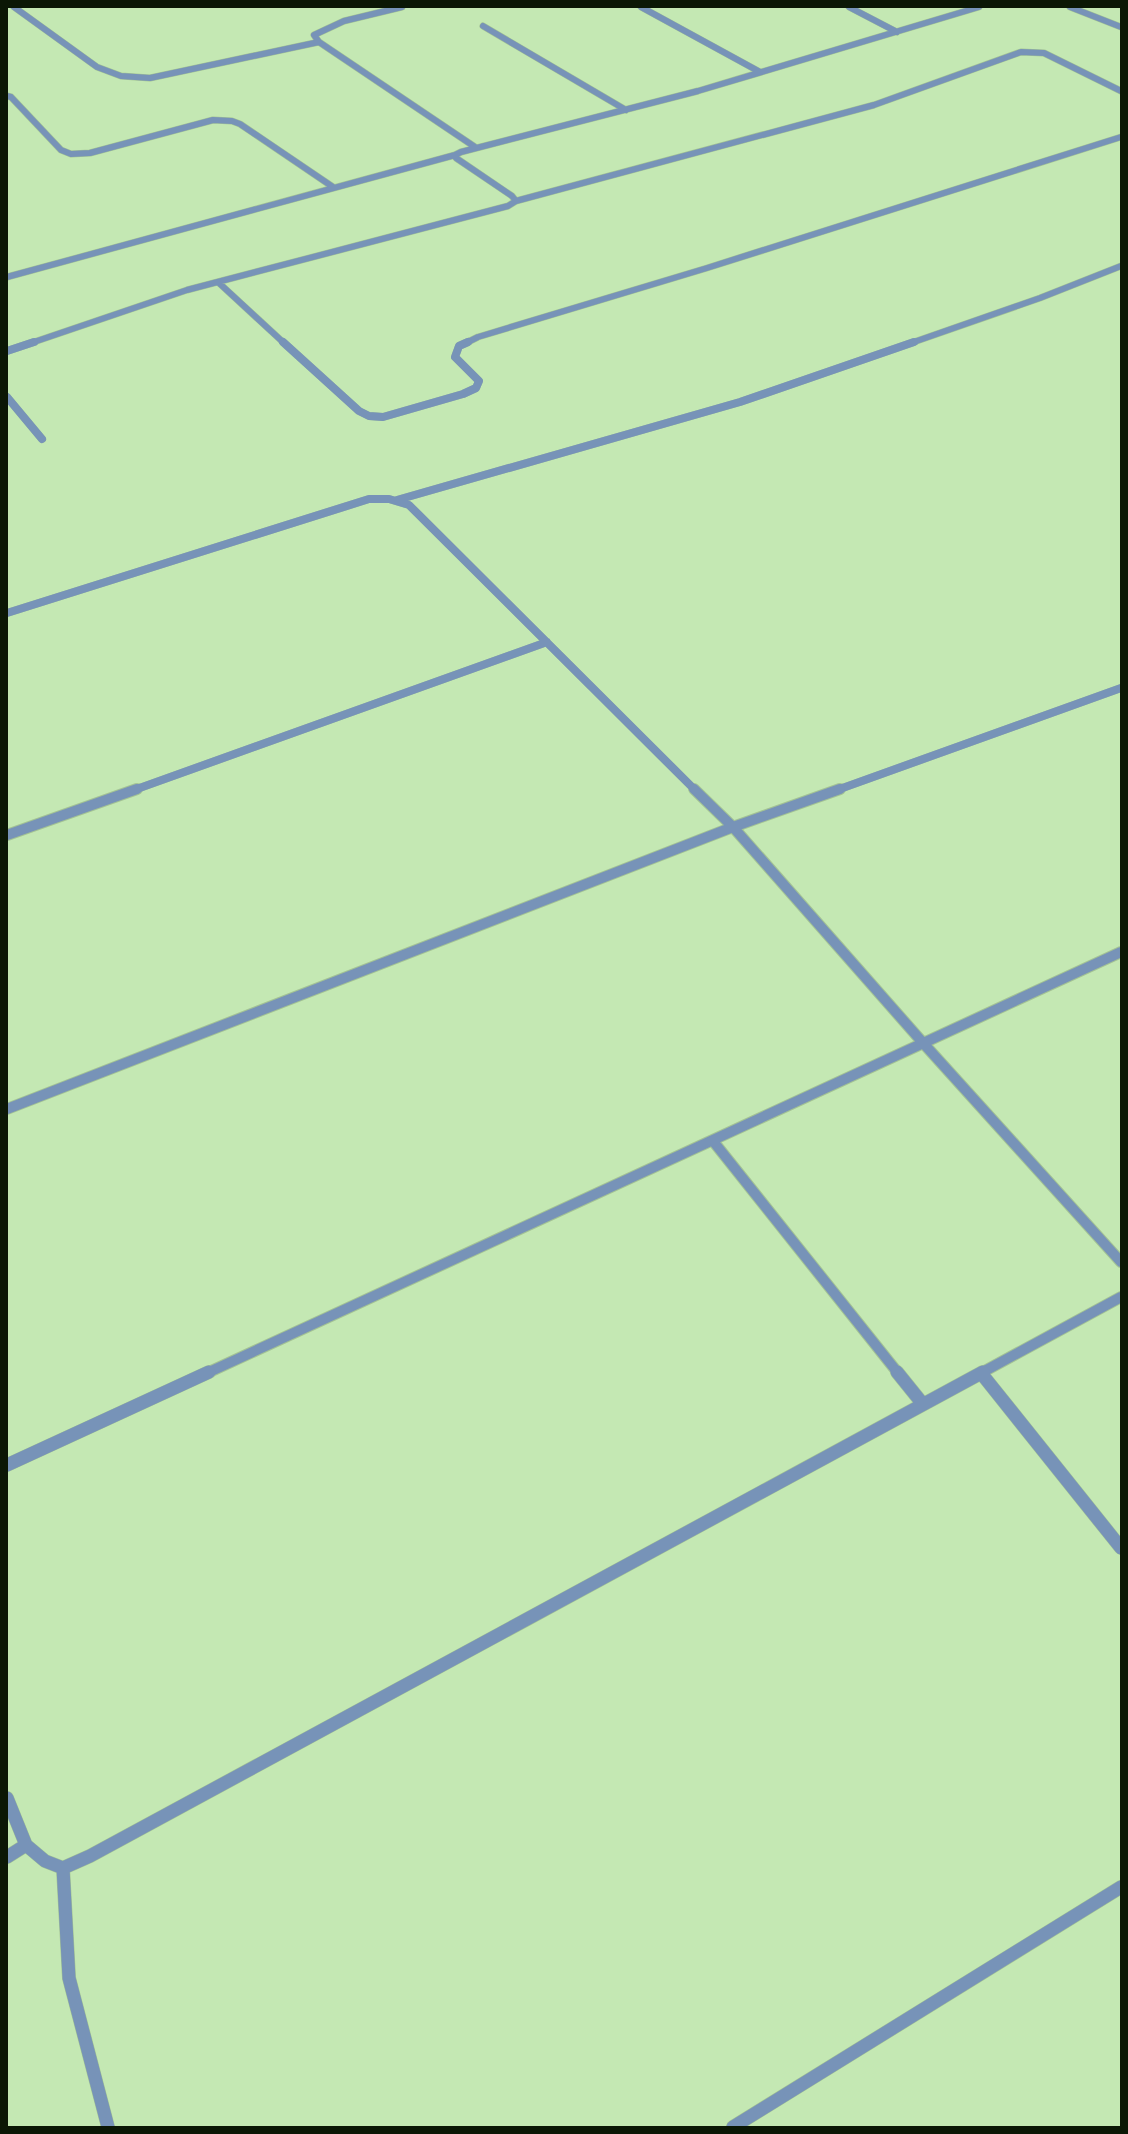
<svg xmlns="http://www.w3.org/2000/svg" width="1128" height="2134" viewBox="0 0 1128 2134" font-family="Mulish,sans-serif">
  <style>
    .lines { fill: none; stroke-linecap: round; stroke-linejoin: round }
    .street-far3-casing { stroke: #a3c294; stroke-width: 7 }
    .street-far2-casing { stroke: #a3c294; stroke-width: 8 }
    .street-far1-casing { stroke: #a3c294; stroke-width: 12 }
    .street-casing { stroke: #a3c294; stroke-width: 14 }
    .street-far3 { stroke: #7793b8; stroke-width: 6 }
    .street-far2 { stroke: #7793b8; stroke-width: 8 }
    .street-far1 { stroke: #7793b8; stroke-width: 10 }
    .street { stroke: #7793b8; stroke-width: 13 }
  </style>
  <rect width="100%" height="100%" fill="#c4e8b3"/>
  <g class="lines">
    <!-- street-far3 casing -->
    <g class="street-far3-casing">
      <path id="street-far3" d="M14,7L97,67L121,76L150,78L319,42
        M402,7L344,21L314,35L319,42L475,147
        M641,7L760,72
        M849,7L897,32
        M1070,7L1121,27
        M483,26L626,110
        M7,96L11,97L61,150L71,154L90,153L213,120L232,121L240,124L333,187
        M516,201L874,105L1021,52L1044,53L1121,91
        M7,277L455,155
        M219,283L284,343
        M31,343L187,290L508,206L516,201L512,196L456,158L455,155L461,152L698,91L979,7
        M466,343L478,337L707,268L1121,137
        M911,343L1040,298L1121,266"/>
    </g>
    <!-- street-far2 casing -->
    <g class="street-far2-casing">
      <path id="street-far2" d="M283,342L359,411L369,416L383,417L463,394L476,388L479,381L455,357L459,346L468,342
        M7,351L34,342
        M7,397L42,439
        M397,500L740,402L914,342
        M7,613L369,499H389L409,505L695,790
        M134,790L547,642
        M837,790L1121,688"/>
    </g>
    <!-- street-far1 casing -->
    <g class="street-far1-casing">
      <path id="street-far1" d="M694,789L733,827L924,1044L1121,1262
        M7,835L137,789
        M7,1109L733,827L840,789
        M713,1141L898,1373
        M207,1373L1121,952
        M981,1373L1121,1297"/>
    </g>
    <!-- street casing -->
    <g class="street-casing">
      <path id="street" d="M897,1372L922,1403
        M981,1373L1121,1548
        M7,1465L209,1372
        M7,1798L26,1845L45,1861L63,1868L90,1856L983,1372
        M7,1857L26,1845
        M63,1868L69,1978L108,2127
        M733,2127L1121,1887"/>
    </g>
    <!-- street-far3 -->
    <use href="#street-far3" class="street-far3"/>
    <!-- street-far2 -->
    <use href="#street-far2" class="street-far2"/>
    <!-- street-far1 -->
    <use href="#street-far1" class="street-far1"/>
    <!-- street -->
    <use href="#street" class="street"/>
  </g>
  <!-- border -->
  <rect width="1128" height="2134" fill="none" stroke="#0b1705" stroke-width="16"/>
</svg>
